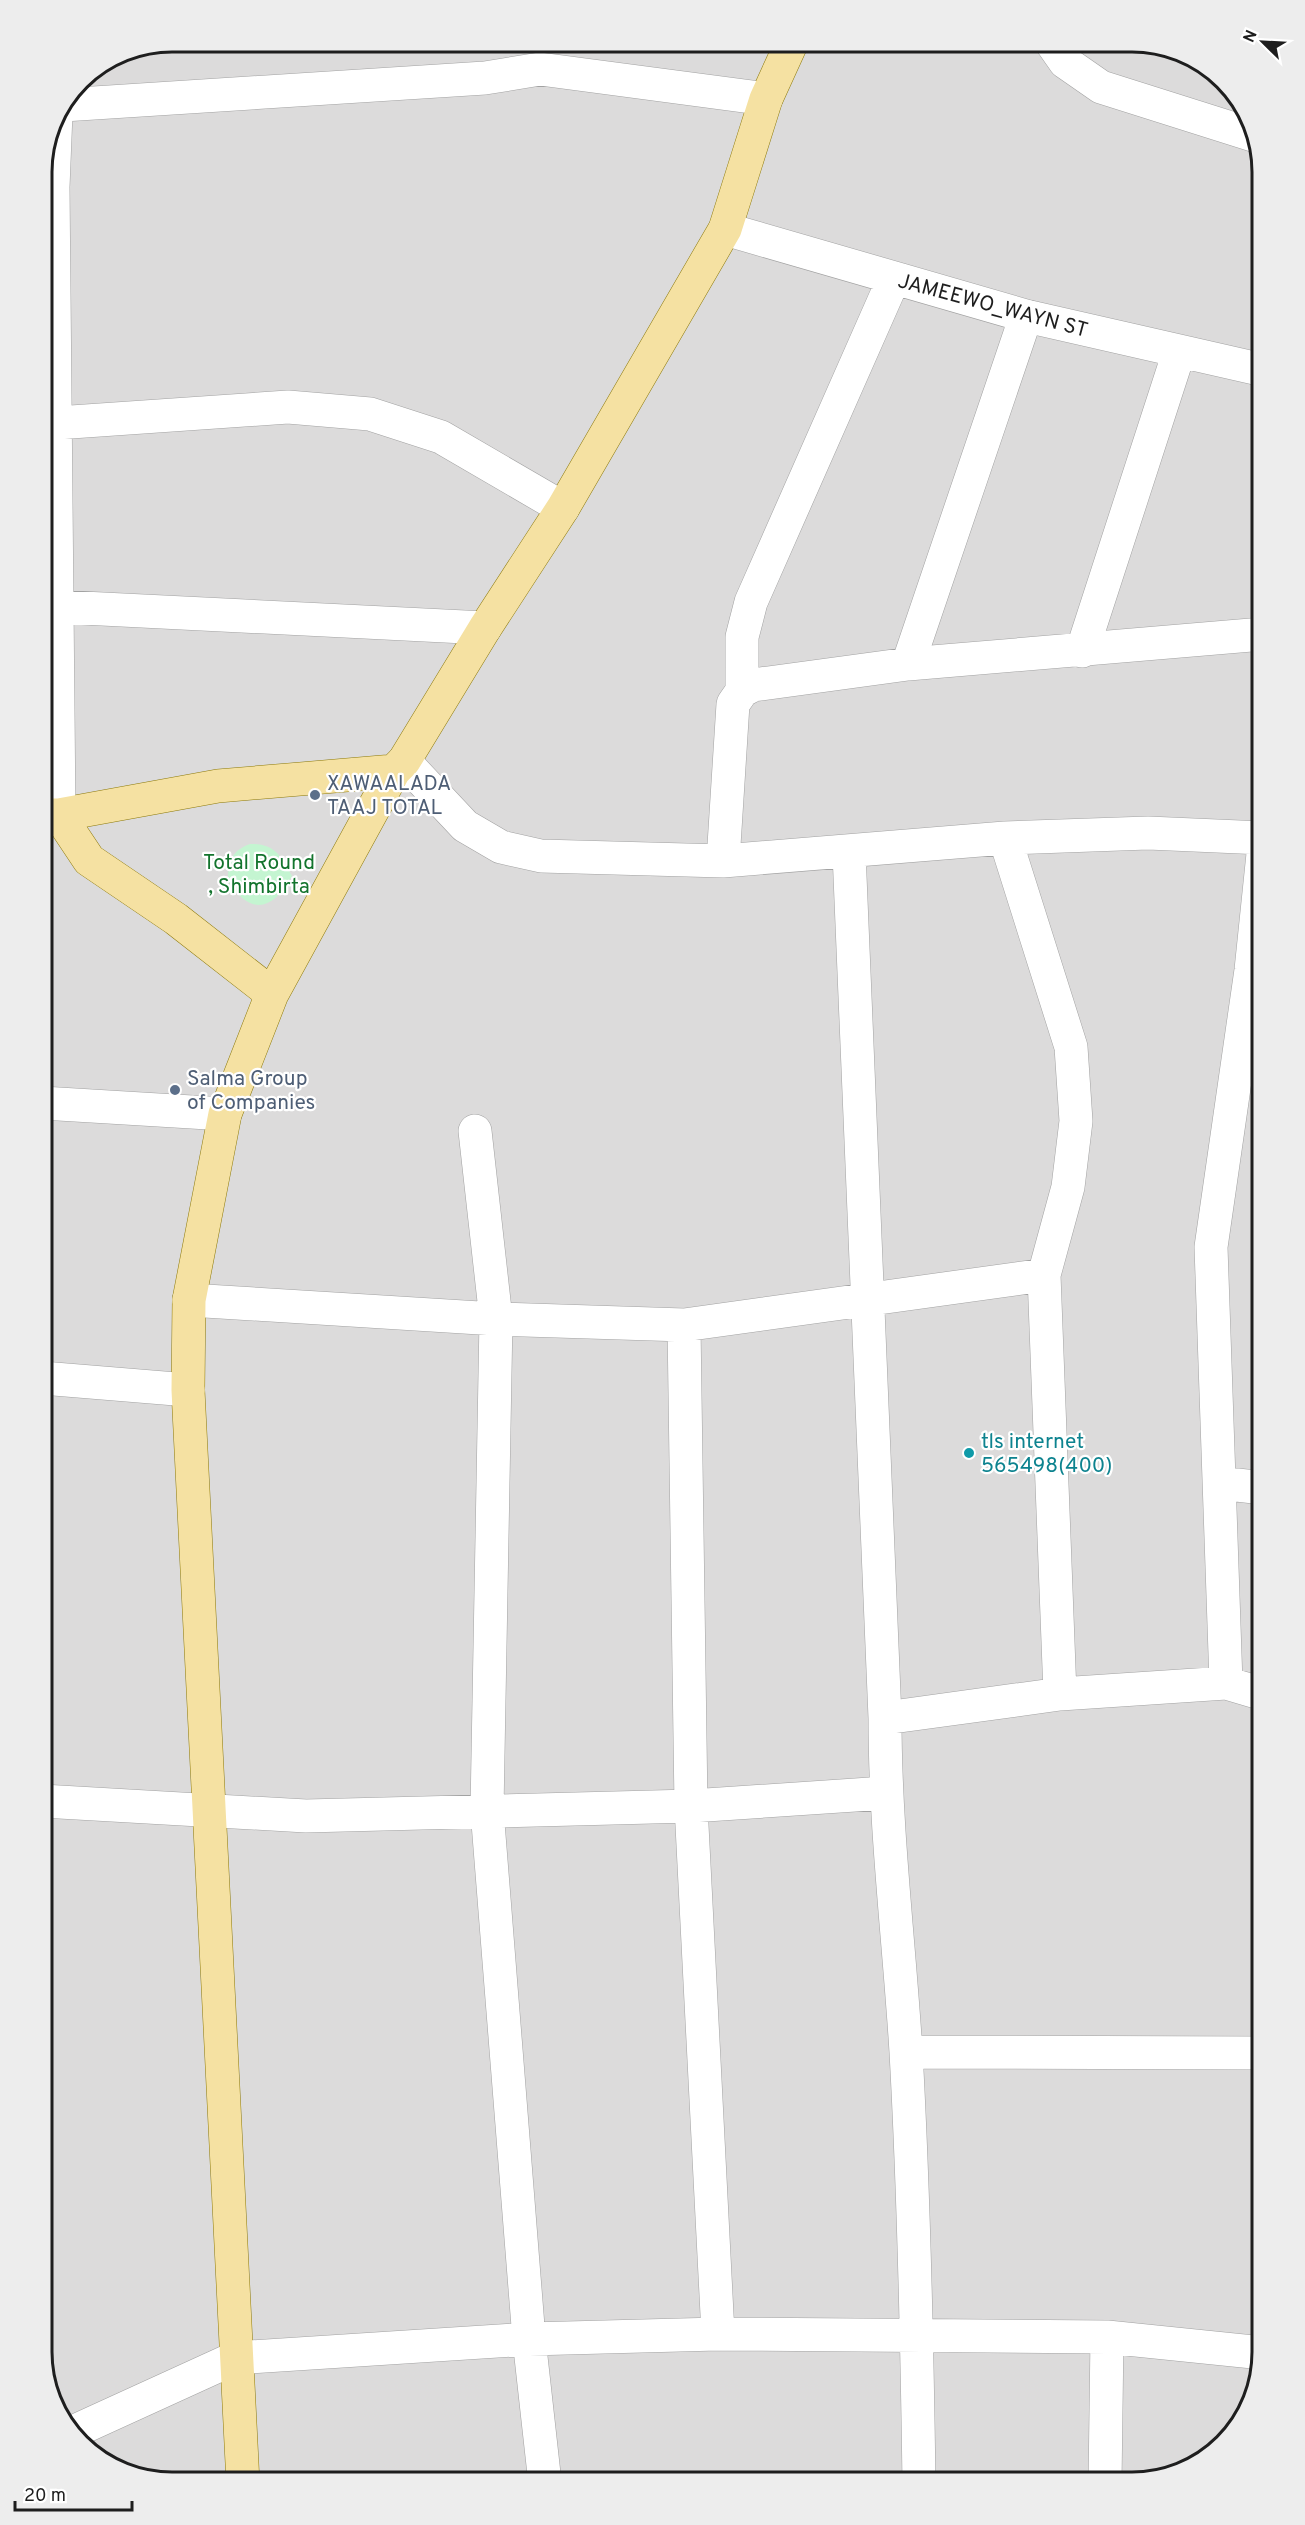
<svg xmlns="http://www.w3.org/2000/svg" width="1305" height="2525" viewBox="0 0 1305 2525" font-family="Overpass,sans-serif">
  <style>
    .residential { fill: #dcdbdb }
    .park { fill: #c4f5d1 }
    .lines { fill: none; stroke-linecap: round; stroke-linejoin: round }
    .minor-casing { stroke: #a2a2a2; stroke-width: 34 }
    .major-casing { stroke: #8d7a0b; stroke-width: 34 }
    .minor { stroke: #fff; stroke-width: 33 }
    .major { stroke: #f5e1a2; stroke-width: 33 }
    .service-dot { fill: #5c6f8a; stroke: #fff; stroke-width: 2 }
    .culture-dot { fill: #0f9aa8; stroke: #fff; stroke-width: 2 }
    .labels { text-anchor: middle; stroke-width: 4.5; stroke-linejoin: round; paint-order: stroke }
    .street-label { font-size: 21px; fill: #1e1e1e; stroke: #fff }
    .service-label { font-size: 21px; fill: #4e5e75; stroke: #fff; text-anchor: start }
    .park-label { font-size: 21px; fill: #13742d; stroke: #fff }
    .culture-label { font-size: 21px; fill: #0d838f; stroke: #fff; text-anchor: start }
    .rim { fill: none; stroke: #1e1e1e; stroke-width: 3 }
  </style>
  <rect width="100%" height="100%" fill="#eeede4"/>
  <!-- residential -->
  <path class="residential" d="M173,42H1141L1205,64L1253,122L1263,173V2353L1241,2425L1183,2473L1132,2483H164L100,2461L52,2403L42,2352V164L55,115L80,80L123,52Z"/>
  <!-- park -->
  <path class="park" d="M250,844C275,843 282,857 292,876C273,910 251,917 228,881C228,862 231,851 250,844Z"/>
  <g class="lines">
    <!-- minor casing -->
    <g class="minor-casing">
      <path id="minor" d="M1051,42L1065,62L1101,87L1256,136
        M63,105L485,78L540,69L766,99
        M56,113L53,187L59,815
        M725,229L1026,316L1263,370
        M42,424L288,407L370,414L441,437L563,508
        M42,606L485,628
        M1082,651L1179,352
        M908,664L1026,316
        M742,691V637L751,602L894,278
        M404,761L465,826L501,847L541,856L723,861L1005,838L1148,833L1263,838
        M1005,838L1071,1047L1076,1121L1068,1187L1044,1275L1060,1694
        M849,852L885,1718C885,1830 899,1940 906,2052C914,2196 917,2339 919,2483
        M723,861L733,704L742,691L753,685L908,664L1263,634
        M42,1103L225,1114
        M475,1131L496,1319L487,1810L529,2339L545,2483
        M189,1300L496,1319L684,1325L1044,1275
        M684,1325L691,1806L718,2334
        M42,1378L188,1390
        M1220,1483L1263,1488
        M1226,1683L1211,1247L1251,970L1263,854
        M885,1718L1060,1694L1226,1683L1263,1694
        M42,1801L306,1816L691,1806L885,1793
        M906,2052L1263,2053
        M75,2431L235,2358L529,2339L718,2334L1107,2337L1263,2353
        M1105,2483L1107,2337"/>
    </g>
    <!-- major casing -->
    <g class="major-casing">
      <path id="major" d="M42,815H59L218,786L394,771
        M59,815L89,860L176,919L272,994
        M243,2483L188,1390L189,1300L225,1114L272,994L394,771L404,761L485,628L563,508L725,229L766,99L792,42"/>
    </g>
    <!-- minor -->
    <use href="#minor" class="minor"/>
    <!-- major -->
    <use href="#major" class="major"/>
  </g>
  <!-- markers -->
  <g class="service-dot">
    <circle cx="315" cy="795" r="6"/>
    <circle cx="175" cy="1090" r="6"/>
  </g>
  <circle class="culture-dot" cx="969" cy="1453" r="6"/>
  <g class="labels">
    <!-- street labels -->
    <g class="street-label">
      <text transform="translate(993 305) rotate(15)" y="7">JAMEEWO_WAYN ST</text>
    </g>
    <!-- service labels -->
    <g class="service-label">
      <text x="327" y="790">XAWAALADA<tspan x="327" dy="24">TAAJ TOTAL</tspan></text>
      <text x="187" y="1085">Salma Group<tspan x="187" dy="24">of Companies</tspan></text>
    </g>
    <!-- park labels -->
    <g class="park-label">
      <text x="259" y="869">Total Round<tspan x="259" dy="24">, Shimbirta</tspan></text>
    </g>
    <!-- culture labels -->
    <g class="culture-label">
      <text x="981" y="1448">tls internet<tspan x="981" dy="24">565498(400)</tspan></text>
    </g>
  </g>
  <!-- crop -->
  <path d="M0 0H1305V2525H0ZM172 52H1132A120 120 0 0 1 1252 172V2352A120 120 0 0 1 1132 2472H172A120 120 0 0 1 52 2352V172A120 120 0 0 1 172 52Z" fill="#ededed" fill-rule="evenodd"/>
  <path class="rim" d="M172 52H1132A120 120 0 0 1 1252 172V2352A120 120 0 0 1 1132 2472H172A120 120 0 0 1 52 2352V172A120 120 0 0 1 172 52Z"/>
  <!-- north arrow -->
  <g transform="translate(1263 42) rotate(294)" stroke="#ffffff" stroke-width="4.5" paint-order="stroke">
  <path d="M0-4.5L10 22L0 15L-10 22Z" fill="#1e1e1e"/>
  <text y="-9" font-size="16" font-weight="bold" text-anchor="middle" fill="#1e1e1e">N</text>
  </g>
  <!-- scale -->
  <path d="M15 2501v9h117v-9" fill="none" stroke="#1e1e1e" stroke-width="3"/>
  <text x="24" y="2501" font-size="18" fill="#1e1e1e" stroke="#ffffff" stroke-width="4.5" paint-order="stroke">20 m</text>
</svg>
